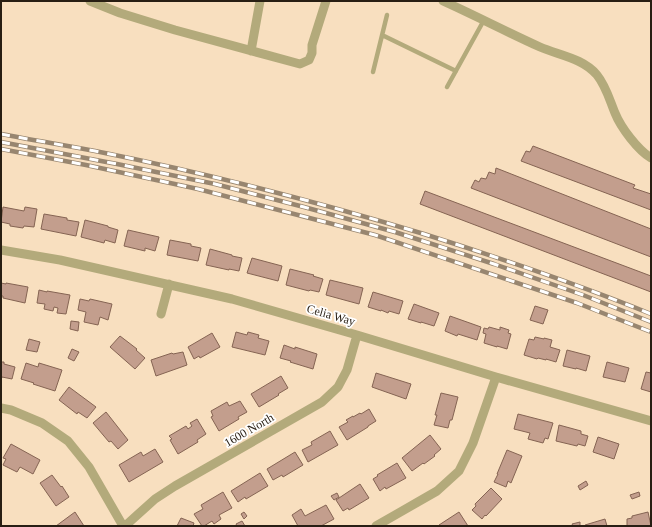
<svg xmlns="http://www.w3.org/2000/svg" width="652" height="527" viewBox="0 0 652 527" font-family="Georgia,serif">
  <style>
    .building { fill: #c39e8d; stroke: #856453 }
    .lines { fill: none; stroke-linecap: round; stroke-linejoin: round }
    .service { stroke: #b3aa7b; stroke-width: 4.5 }
    .minor { stroke: #b3aa7b; stroke-width: 9 }
    .rail-casing { stroke: #988670; stroke-width: 4.5 }
    .rail { stroke: #fff; stroke-width: 3; stroke-dasharray: 9; stroke-linecap: butt }
    .labels { text-anchor: middle; stroke-width: 3.5; stroke-linejoin: round; paint-order: stroke }
    .street-label { font-size: 12px; fill: #281e13; stroke: #fff }
  </style>
  <rect width="100%" height="100%" fill="#f8dfbf"/>
  <!-- building -->
  <path class="building" d="M533,146L635,185L633,188L651,194V210L521,161L526,151L530,152Z
    M496,168L651,229V257L471,188L475,180L479,182L481,178L486,179L489,172L495,174Z
    M425,191L651,276V292L420,204Z
    M3,207L24,211L25,207L37,209L34,227L24,226L23,228L10,226V224L1,222Z
    M44,214L67,218V220L79,222L76,236L41,229Z
    M85,220L108,226V227L118,230L115,243L105,240L104,243L81,237Z
    M128,230L159,237L155,251L145,248V251L124,246Z
    M170,240L191,244V246L201,248L198,261L167,255Z
    M210,249L232,255V256L242,258L239,271L229,269V270L206,265Z
    M252,258L282,266L278,281L247,273Z
    M290,269L314,275L313,276L323,279L319,292L310,290L309,291L286,285Z
    M330,280L363,288L359,304L326,295Z
    M1,283L6,284V283L28,287L25,303L3,298V296H1Z
    M39,290L47,292V291L70,295L66,314L57,313L58,308L54,307L53,311L44,309L45,304L37,303Z
    M373,292L403,301L399,314L389,311L388,313L381,310V311L368,307Z
    M80,299L89,301L90,299L112,304L108,320L100,317L98,325L84,322L86,312L78,310Z
    M414,304L439,313L434,326L421,322V323L408,319Z
    M535,306L548,310L543,324L530,320Z
    M450,316L481,327L477,340L458,334L457,336L445,331Z
    M71,321L79,322L78,331L70,329Z
    M489,327L500,330V327L509,330L508,333L511,334L507,349L497,346V347L484,343L486,334L483,333L484,328L488,329Z
    M236,332L247,335L248,332L259,335L258,338L269,341L265,355L232,347Z
    M212,333L220,347L200,358L199,356L194,359L188,347Z
    M120,336L137,349L136,350L145,358L135,369L110,347Z
    M535,337L544,339V338L552,340L550,347L560,350L556,362L546,359V360L538,358L537,359L524,355L529,339L534,340Z
    M29,339L40,342L37,352L26,350Z
    M284,345L295,349V347L317,354L313,369L290,362L291,361L280,358Z
    M72,349L79,352L74,361L68,358Z
    M567,350L590,356L586,371L576,368V369L563,366Z
    M183,352L187,365L156,376L151,360L172,353L173,354Z
    M1,362H4V364L15,367L12,379L2,377L1,380Z
    M607,362L629,368L625,382L603,377Z
    M26,363L38,367L39,363L62,370L55,391L33,384L34,383L21,379Z
    M646,372L651,373V392L641,389Z
    M376,373L411,384L406,399L372,387Z
    M281,376L288,388L278,394L279,395L259,407L251,394Z
    M69,387L96,407L87,418L78,412L77,414L59,400Z
    M441,393L458,397L452,420H450L448,428L434,425L437,415H435Z
    M240,401L247,412L238,417L239,419L219,431L211,417L213,416L211,411L227,402L229,406Z
    M369,409L376,421L368,426V427L347,440L339,427L348,422L346,420L353,416V417L360,413L361,414Z
    M106,412L128,440L118,449L111,441L109,442L93,423Z
    M518,414L553,423L548,439L545,438L543,443L528,439L530,433L514,429Z
    M197,419L206,434L197,440L198,442L178,454L170,440L172,439L169,436L186,426L188,429L192,426L190,423Z
    M559,425L581,431V434L588,436L585,446L578,444L577,446L556,441Z
    M330,431L338,445L308,462L302,450L312,445L311,442Z
    M430,435L441,449L434,455L435,456L424,464L423,463L412,471L402,458Z
    M598,437L619,444L614,459L593,452Z
    M11,444L40,460L33,474L20,467L17,472L3,465L6,459L3,458Z
    M155,449L163,462L129,482L119,465L141,452L143,456Z
    M507,450L522,456L511,483L508,481L506,487L494,482L498,474H497Z
    M295,452L303,465L283,477L282,475L273,480L267,469Z
    M397,463L406,478L386,489L385,487L380,491L373,479L378,476L377,475Z
    M260,473L268,486L246,499L245,497L238,502L231,491Z
    M52,475L61,487L62,486L69,497L56,506L40,483Z
    M586,481L588,485L580,490L578,486Z
    M360,484L369,498L349,510L348,508L343,511L336,500Z
    M491,488L502,499L486,516L485,515L482,519L472,510L476,506L475,504Z
    M223,492L232,508L219,515L221,519L214,524L212,521L204,526H202L194,514L203,509L201,505Z
    M639,492L640,496L632,499L630,495Z
    M337,493L339,497L334,500L331,496Z
    M326,505L334,519L321,526H298L292,515L301,509L305,516Z
    M75,512L84,526H56Z
    M244,512L247,516L244,519L241,514Z
    M459,512L468,526H440L439,525Z
    M648,512L651,526H627V519L632,518V516Z
    M181,518L194,523L193,526H177Z
    M605,519L607,526H585V525Z
    M242,521L245,526H237L236,524Z
    M580,522V526H573L572,524Z"/>
  <g class="lines">
    <!-- service -->
    <path class="service" d="M382,35L456,71
      M373,72L387,15
      M447,87L484,20"/>
    <!-- minor -->
    <path class="minor" d="M90,1L120,13L175,30L300,64L309,60L312,53V45L326,1
      M443,1C476,16 507,32 540,47C558,55 583,58 597,75C606,86 610,101 615,113C621,128 638,150 651,158
      M251,51L260,1
      M1,250L60,260L232,299L357,335L496,377L651,421
      M161,314L169,284
      M1,408L11,410L42,423L68,441L89,467L123,526
      M125,526L155,499L175,486L322,402L338,387L347,370L357,335
      M376,526L437,491L459,471L473,443L496,377"/>
    <!-- rail casing -->
    <g class="rail-casing">
      <path id="rail" d="M1,134C32,140 63,145 95,151C206,173 315,201 424,234C500,258 577,284 651,314
        M1,142L117,164L215,184L304,207L395,232L494,264L583,295L651,322
        M1,149L86,165L198,189L375,235L577,303L651,332"/>
    </g>
    <!-- rail -->
    <use href="#rail" class="rail"/>
  </g>
  <g class="labels">
    <!-- street labels -->
    <g class="street-label">
      <text transform="translate(331 315) rotate(16)" y="4">Celia Way</text>
      <text transform="translate(249 430) rotate(-30)" y="4">1600 North</text>
    </g>
  </g>
  <!-- border -->
  <rect width="652" height="527" fill="none" stroke="#281e13" stroke-width="4"/>
</svg>
